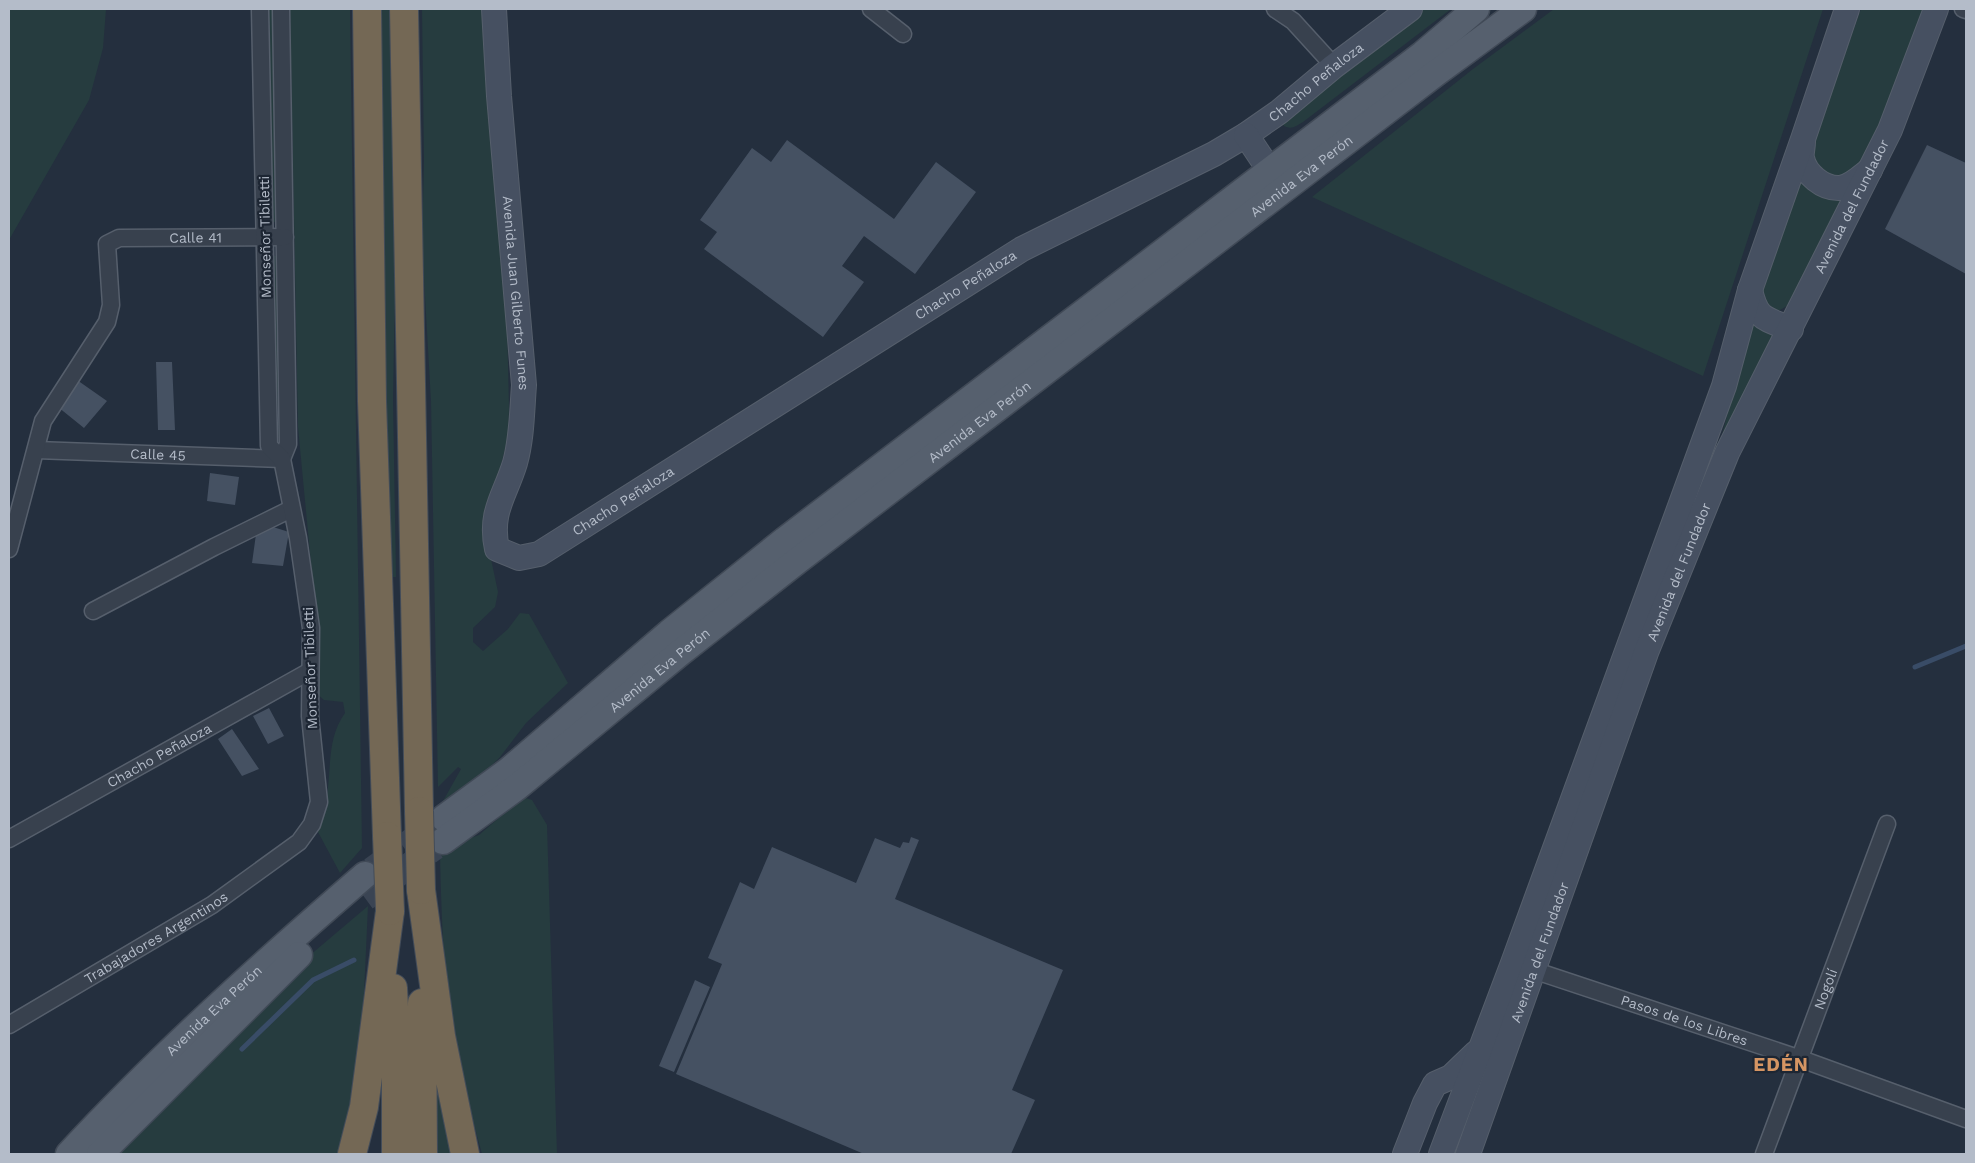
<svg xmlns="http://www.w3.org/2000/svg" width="1975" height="1163" viewBox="0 0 1975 1163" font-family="'Work Sans',sans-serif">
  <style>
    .green { fill: #263c3f }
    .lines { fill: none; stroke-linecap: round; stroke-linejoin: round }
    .stream { stroke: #394c67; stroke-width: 5 }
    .building { fill: #455162 }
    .primary-tunnel { stroke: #3a4453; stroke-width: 26; stroke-dasharray: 26 13; stroke-linecap: butt }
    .street-casing { stroke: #565f6c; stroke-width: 19 }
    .secondary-casing { stroke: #565f6c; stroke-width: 26 }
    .primary-casing { stroke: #414a57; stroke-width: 29 }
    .highway-casing { stroke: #434c59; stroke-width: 30 }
    .street { stroke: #38414e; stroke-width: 16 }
    .secondary { stroke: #465061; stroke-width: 24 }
    .primary { stroke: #56606e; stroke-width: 26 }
    .highway { stroke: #746855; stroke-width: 28 }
    .highway-bridge-casing { stroke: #434c59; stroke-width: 30; stroke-linecap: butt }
    .highway-bridge { stroke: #746855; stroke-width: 28 }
    .labels { text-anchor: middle; stroke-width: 4.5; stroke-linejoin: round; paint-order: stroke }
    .street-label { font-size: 14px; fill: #b4bcc9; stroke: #1d2633 }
    .district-label { font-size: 19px; font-weight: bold; letter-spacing: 1px; fill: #d59563; stroke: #1d2633 }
  </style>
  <rect width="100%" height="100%" fill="#242f3e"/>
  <!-- green -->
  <path class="green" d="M9,9H106L103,48L89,100L9,240Z
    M268,9H272L277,222H273Z
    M290,9H350L362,848L340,873L318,832C321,822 324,811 326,801C332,771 326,739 345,713L343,702L324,700L316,693V616L298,427Z
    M376,9H394L396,230L393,400L396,577H385Z
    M422,9H487L507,321L509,408L508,438L499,472L485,509L484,526L498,592L495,607L473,628V642L483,651L508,629L520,613L529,614L568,683L526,723L500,757L479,778L442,803L461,769L458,767L438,787L431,401L422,244L424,161Z
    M1422,9H1451L1303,122C1296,126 1292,130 1284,126L1282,122L1285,114Z
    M1554,9H1823L1703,376L1312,197L1473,69Z
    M1861,9H1925L1864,164L1837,180L1814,166L1811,150Z
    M1801,174L1848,191L1787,306L1778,311L1766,310L1758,291Z
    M273,256H277L283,448H279Z
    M1752,319L1777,331L1722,435Z
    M523,797L532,800L547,825L557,1154H482C466,1096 452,1037 446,977C442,936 441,896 440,855L462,841L479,835Z
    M368,906L363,1015L356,1090L342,1154H109L192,1080L253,1020L309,956Z
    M431,1018L458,1154H435Z"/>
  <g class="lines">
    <!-- stream -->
    <path class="stream" d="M1915,667L1966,646
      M242,1049L313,980L354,960"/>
  </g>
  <!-- building -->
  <path class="building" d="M787,140L894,219L936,162L976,192L915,274L864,236L842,266L864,282L823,337L704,249L717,232L700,220L752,148L771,162Z
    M1927,145L1966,163V274L1885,229Z
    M156,362H172L175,430H158Z
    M77,380L107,401L84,428L58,407Z
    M210,473L239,477L235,505L207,501Z
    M257,527H273L289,532L283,566L252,563Z
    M269,708L284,736L268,744L253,716Z
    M232,729L259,769L242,776L218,739Z
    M911,837L919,840L895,899L1063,970L1012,1090L1035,1100L1011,1154H864L676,1074L722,964L708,958L740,882L754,889L772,847L856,883L875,838L900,848L903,842L909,843Z
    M695,980L710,987L674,1072L659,1066Z"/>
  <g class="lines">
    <!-- primary-tunnel -->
    <path class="primary-tunnel" d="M372,870L435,824
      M365,898L435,847"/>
    <!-- street casing -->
    <g class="street-casing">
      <g id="street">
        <path d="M281,9L288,444L282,459"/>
        <path d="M871,9L903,34"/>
        <path d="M1275,9L1293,21L1334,66"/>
        <path d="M1963,9L1966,10"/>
        <path id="s1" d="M36,450L282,459"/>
        <path id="s2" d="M9,549L43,421L107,322L111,305L107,244L119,238L285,237"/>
        <path d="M93,611L214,547L291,509"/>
        <path id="s3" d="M9,839L310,671"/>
        <path id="s4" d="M1524,967L1801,1059L1966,1119"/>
        <path id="s5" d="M9,1025L212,905L299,842L312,824L319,802L310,716L311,628L298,538L282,459L269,446L260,9"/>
        <path id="s6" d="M1764,1154L1887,824"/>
      </g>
    </g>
    <!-- secondary casing -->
    <g class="secondary-casing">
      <g id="secondary">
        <path id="s7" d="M494,9L499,96L524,385C522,411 522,438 515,463C505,496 489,512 497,549L519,558L539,554L1022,249L1214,154L1246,135L1279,112L1334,66L1410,9"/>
        <path d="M1246,135L1270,171"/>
        <path d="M1803,142C1803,147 1801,154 1802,158C1805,174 1823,189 1840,188C1851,187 1862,176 1870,170"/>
        <path d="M1750,290C1757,320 1764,318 1791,329"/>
        <path d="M1405,1154L1425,1103L1435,1084L1451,1077L1476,1053"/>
        <path d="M1441,1154L1513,963L1724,386L1750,290L1803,139L1847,9"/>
        <path id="s8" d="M1468,1154L1647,650L1727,453L1890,130L1936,9"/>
      </g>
    </g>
    <!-- primary casing -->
    <g class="primary-casing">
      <g id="primary">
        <path d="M444,818L508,771L669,633L785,540L1423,54L1476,9"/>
        <path id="s9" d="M443,841L517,787L681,652L797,561L1436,73L1523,9"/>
        <path id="s10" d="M69,1154C161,1055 262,964 365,875"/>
        <path d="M100,1154L299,955"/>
      </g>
    </g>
    <!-- highway casing -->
    <g class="highway-casing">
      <path id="highway" d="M367,9L372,401L387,836
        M404,9L419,811
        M421,890L441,1036L465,1154
        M393,988L396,1045V1154
        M422,1003L423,1154
        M352,1154L364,1107L390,911"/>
    </g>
    <!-- street -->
    <use href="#street" class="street"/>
    <!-- secondary -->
    <use href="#secondary" class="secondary"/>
    <!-- primary -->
    <use href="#primary" class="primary"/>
    <!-- highway -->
    <use href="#highway" class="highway"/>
    <!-- highway-bridge casing -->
    <g class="highway-bridge-casing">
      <path id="highway-bridge" d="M419,811L421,890
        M387,836L390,911"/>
    </g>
    <!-- highway-bridge -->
    <use href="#highway-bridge" class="highway-bridge"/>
  </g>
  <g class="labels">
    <!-- street labels -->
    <g class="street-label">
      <text dy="5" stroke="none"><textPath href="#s7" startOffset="1500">Chacho Peñaloza</textPath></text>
      <text dy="5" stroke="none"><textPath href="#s9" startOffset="1086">Avenida Eva Perón</textPath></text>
      <text dy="5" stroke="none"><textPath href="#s8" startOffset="1024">Avenida del Fundador</textPath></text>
      <text transform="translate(265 237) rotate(-91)" y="5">Monseñor Tibiletti</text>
      <text dy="5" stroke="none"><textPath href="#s2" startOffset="419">Calle 41</textPath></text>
      <text dy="5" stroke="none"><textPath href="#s7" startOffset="1094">Chacho Peñaloza</textPath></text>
      <text dy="5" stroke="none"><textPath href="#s7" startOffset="285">Avenida Juan Gilberto Funes</textPath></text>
      <text dy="5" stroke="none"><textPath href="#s9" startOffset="681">Avenida Eva Perón</textPath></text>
      <text dy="5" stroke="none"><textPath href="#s1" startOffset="122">Calle 45</textPath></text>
      <text dy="5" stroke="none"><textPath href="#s7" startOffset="689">Chacho Peñaloza</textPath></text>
      <text dy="5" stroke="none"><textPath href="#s8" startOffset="619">Avenida del Fundador</textPath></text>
      <text transform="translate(310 668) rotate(-92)" y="5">Monseñor Tibiletti</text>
      <text dy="5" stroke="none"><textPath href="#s9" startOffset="276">Avenida Eva Perón</textPath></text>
      <text dy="5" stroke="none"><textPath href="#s3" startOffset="172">Chacho Peñaloza</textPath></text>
      <text dy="5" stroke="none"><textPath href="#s5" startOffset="171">Trabajadores Argentinos</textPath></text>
      <text dy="5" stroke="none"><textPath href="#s8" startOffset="214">Avenida del Fundador</textPath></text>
      <text dy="5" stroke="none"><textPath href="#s6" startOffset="176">Nogolí</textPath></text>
      <text dy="5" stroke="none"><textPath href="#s10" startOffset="204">Avenida Eva Perón</textPath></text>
      <text dy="5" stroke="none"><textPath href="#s4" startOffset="169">Pasos de los Libres</textPath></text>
    </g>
    <!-- district labels -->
    <g class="district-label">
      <text x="1781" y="1071">EDÉN</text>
    </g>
  </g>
  <!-- border -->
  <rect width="1975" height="1163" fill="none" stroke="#b4bcc9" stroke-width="20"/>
</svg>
